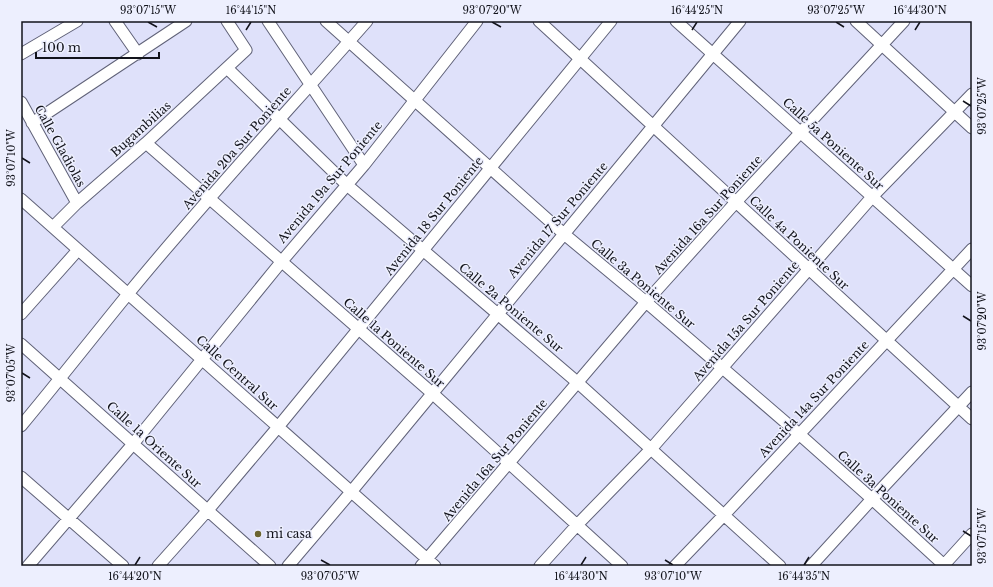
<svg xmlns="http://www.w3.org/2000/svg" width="993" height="587" viewBox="0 0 993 587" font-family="'Libre Baskerville',serif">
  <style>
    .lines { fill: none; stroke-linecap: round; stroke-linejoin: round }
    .minor-casing { stroke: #606278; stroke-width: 13 }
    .minor { stroke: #fff; stroke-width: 11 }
    .ticks { fill: none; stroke: #12131b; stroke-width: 1.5 }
    .poi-dot { fill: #6c6531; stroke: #edeffe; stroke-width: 1.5 }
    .labels { text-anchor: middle; stroke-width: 3; stroke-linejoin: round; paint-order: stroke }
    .street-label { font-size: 12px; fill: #12131b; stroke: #edeffe }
    .poi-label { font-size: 12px; fill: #12131b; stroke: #edeffe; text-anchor: start }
    .neatline { fill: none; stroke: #12131b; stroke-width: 1.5 }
    .ticks-label { font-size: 10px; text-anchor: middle; fill: #12131b }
  </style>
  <rect width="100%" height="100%" fill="#dfe1fa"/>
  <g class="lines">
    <!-- minor casing -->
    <g class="minor-casing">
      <path id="minor" d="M115,21L138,54
        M268,21L364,165
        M326,21L564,234L646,302L799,434L872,499L945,566
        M539,21L972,419
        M676,21L972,286
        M856,21L972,128
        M21,54L77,21
        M227,68L347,185L577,382L780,566
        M21,102L77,203
        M32,123L186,21
        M146,143L432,393L622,566
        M21,199L435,566
        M53,227L77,203L146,143L246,50L227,21
        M21,314L78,250
        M21,344L270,566
        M21,426C57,383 92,338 128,294C204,201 287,112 367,21
        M21,477L123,566
        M28,566L133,444L282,261L364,165L477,21
        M158,566L208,510L278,427L611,21
        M288,566L351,492L740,21
        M421,566L646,302L736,202L904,21
        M540,566L577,525L651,449L872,197L972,94
        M675,566L724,515L972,249
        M811,566L872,499L972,392
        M943,566L972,534"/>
    </g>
    <!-- minor -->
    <use href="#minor" class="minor"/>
  </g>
  <!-- ticks -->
  <path class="ticks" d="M148,22L157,27M492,22L501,27M836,22L844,27M246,30L251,22M692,30L697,22M915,30L920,22M963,101L971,106M22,158L30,163M963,316L971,321M22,373L30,378M963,531L971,536M321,560L330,565M665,560L673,565M135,565L140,557M581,565L586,557M804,565L809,557"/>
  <!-- markers -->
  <circle class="poi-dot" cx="258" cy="534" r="4"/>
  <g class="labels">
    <!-- street labels -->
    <g class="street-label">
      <text transform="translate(141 129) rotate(-42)" y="4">Bugambilias</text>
      <text transform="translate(833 144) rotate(42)" y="4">Calle 5a Poniente Sur</text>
      <text transform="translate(60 146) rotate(61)" y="4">Calle Gladiolas</text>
      <text transform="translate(237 148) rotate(-49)" y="4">Avenida 20a Sur Poniente</text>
      <text transform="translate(330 182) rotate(-50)" y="4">Avenida 19a Sur Poniente</text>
      <text transform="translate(708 215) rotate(-48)" y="4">Avenida 16a Sur Poniente</text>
      <text transform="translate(434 216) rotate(-51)" y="4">Avenida 18 Sur Poniente</text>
      <text transform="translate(558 220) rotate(-50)" y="4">Avenida 17 Sur Poniente</text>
      <text transform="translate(799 243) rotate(43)" y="4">Calle 4a Poniente Sur</text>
      <text transform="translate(643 284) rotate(40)" y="4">Calle 3a Poniente Sur</text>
      <text transform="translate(511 308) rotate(40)" y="4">Calle 2a Poniente Sur</text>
      <text transform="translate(746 321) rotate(-49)" y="4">Avenida 15a Sur Poniente</text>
      <text transform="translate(394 343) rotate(41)" y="4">Calle 1a Poniente Sur</text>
      <text transform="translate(237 373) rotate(42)" y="4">Calle Central Sur</text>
      <text transform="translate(814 399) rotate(-47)" y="4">Avenida 14a Sur Poniente</text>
      <text transform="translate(154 445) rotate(42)" y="4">Calle 1a Oriente Sur</text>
      <text transform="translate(495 460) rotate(-50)" y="4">Avenida 16a Sur Poniente</text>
      <text transform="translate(888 497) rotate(42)" y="4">Calle 3a Poniente Sur</text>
    </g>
    <!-- poi labels -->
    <g class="poi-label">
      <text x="266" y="538">mi casa</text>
    </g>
  </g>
  <!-- border -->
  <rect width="993" height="587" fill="none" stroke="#edeffe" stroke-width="44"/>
  <!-- scale -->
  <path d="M36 52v6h123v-6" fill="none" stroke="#12131b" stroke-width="2"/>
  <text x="42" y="52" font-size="12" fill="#12131b" stroke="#edeffe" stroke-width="3" paint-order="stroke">100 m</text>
  <rect x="22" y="22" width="949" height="543" class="neatline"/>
  <g class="ticks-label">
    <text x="148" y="14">93°07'15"W</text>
    <text x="251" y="14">16°44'15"N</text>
    <text x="492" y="14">93°07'20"W</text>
    <text x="697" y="14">16°44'25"N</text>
    <text x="836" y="14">93°07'25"W</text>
    <text x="920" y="14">16°44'30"N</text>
    <text transform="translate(982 106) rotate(-90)" y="4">93°07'25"W</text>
    <text transform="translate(11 158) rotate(-90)" y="4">93°07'10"W</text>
    <text transform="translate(982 321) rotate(-90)" y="4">93°07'20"W</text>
    <text transform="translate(11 373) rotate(-90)" y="4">93°07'05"W</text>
    <text transform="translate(982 536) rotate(-90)" y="4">93°07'15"W</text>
    <text x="135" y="580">16°44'20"N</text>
    <text x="330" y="580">93°07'05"W</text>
    <text x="581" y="580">16°44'30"N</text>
    <text x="673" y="580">93°07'10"W</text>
    <text x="804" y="580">16°44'35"N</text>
  </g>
</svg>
